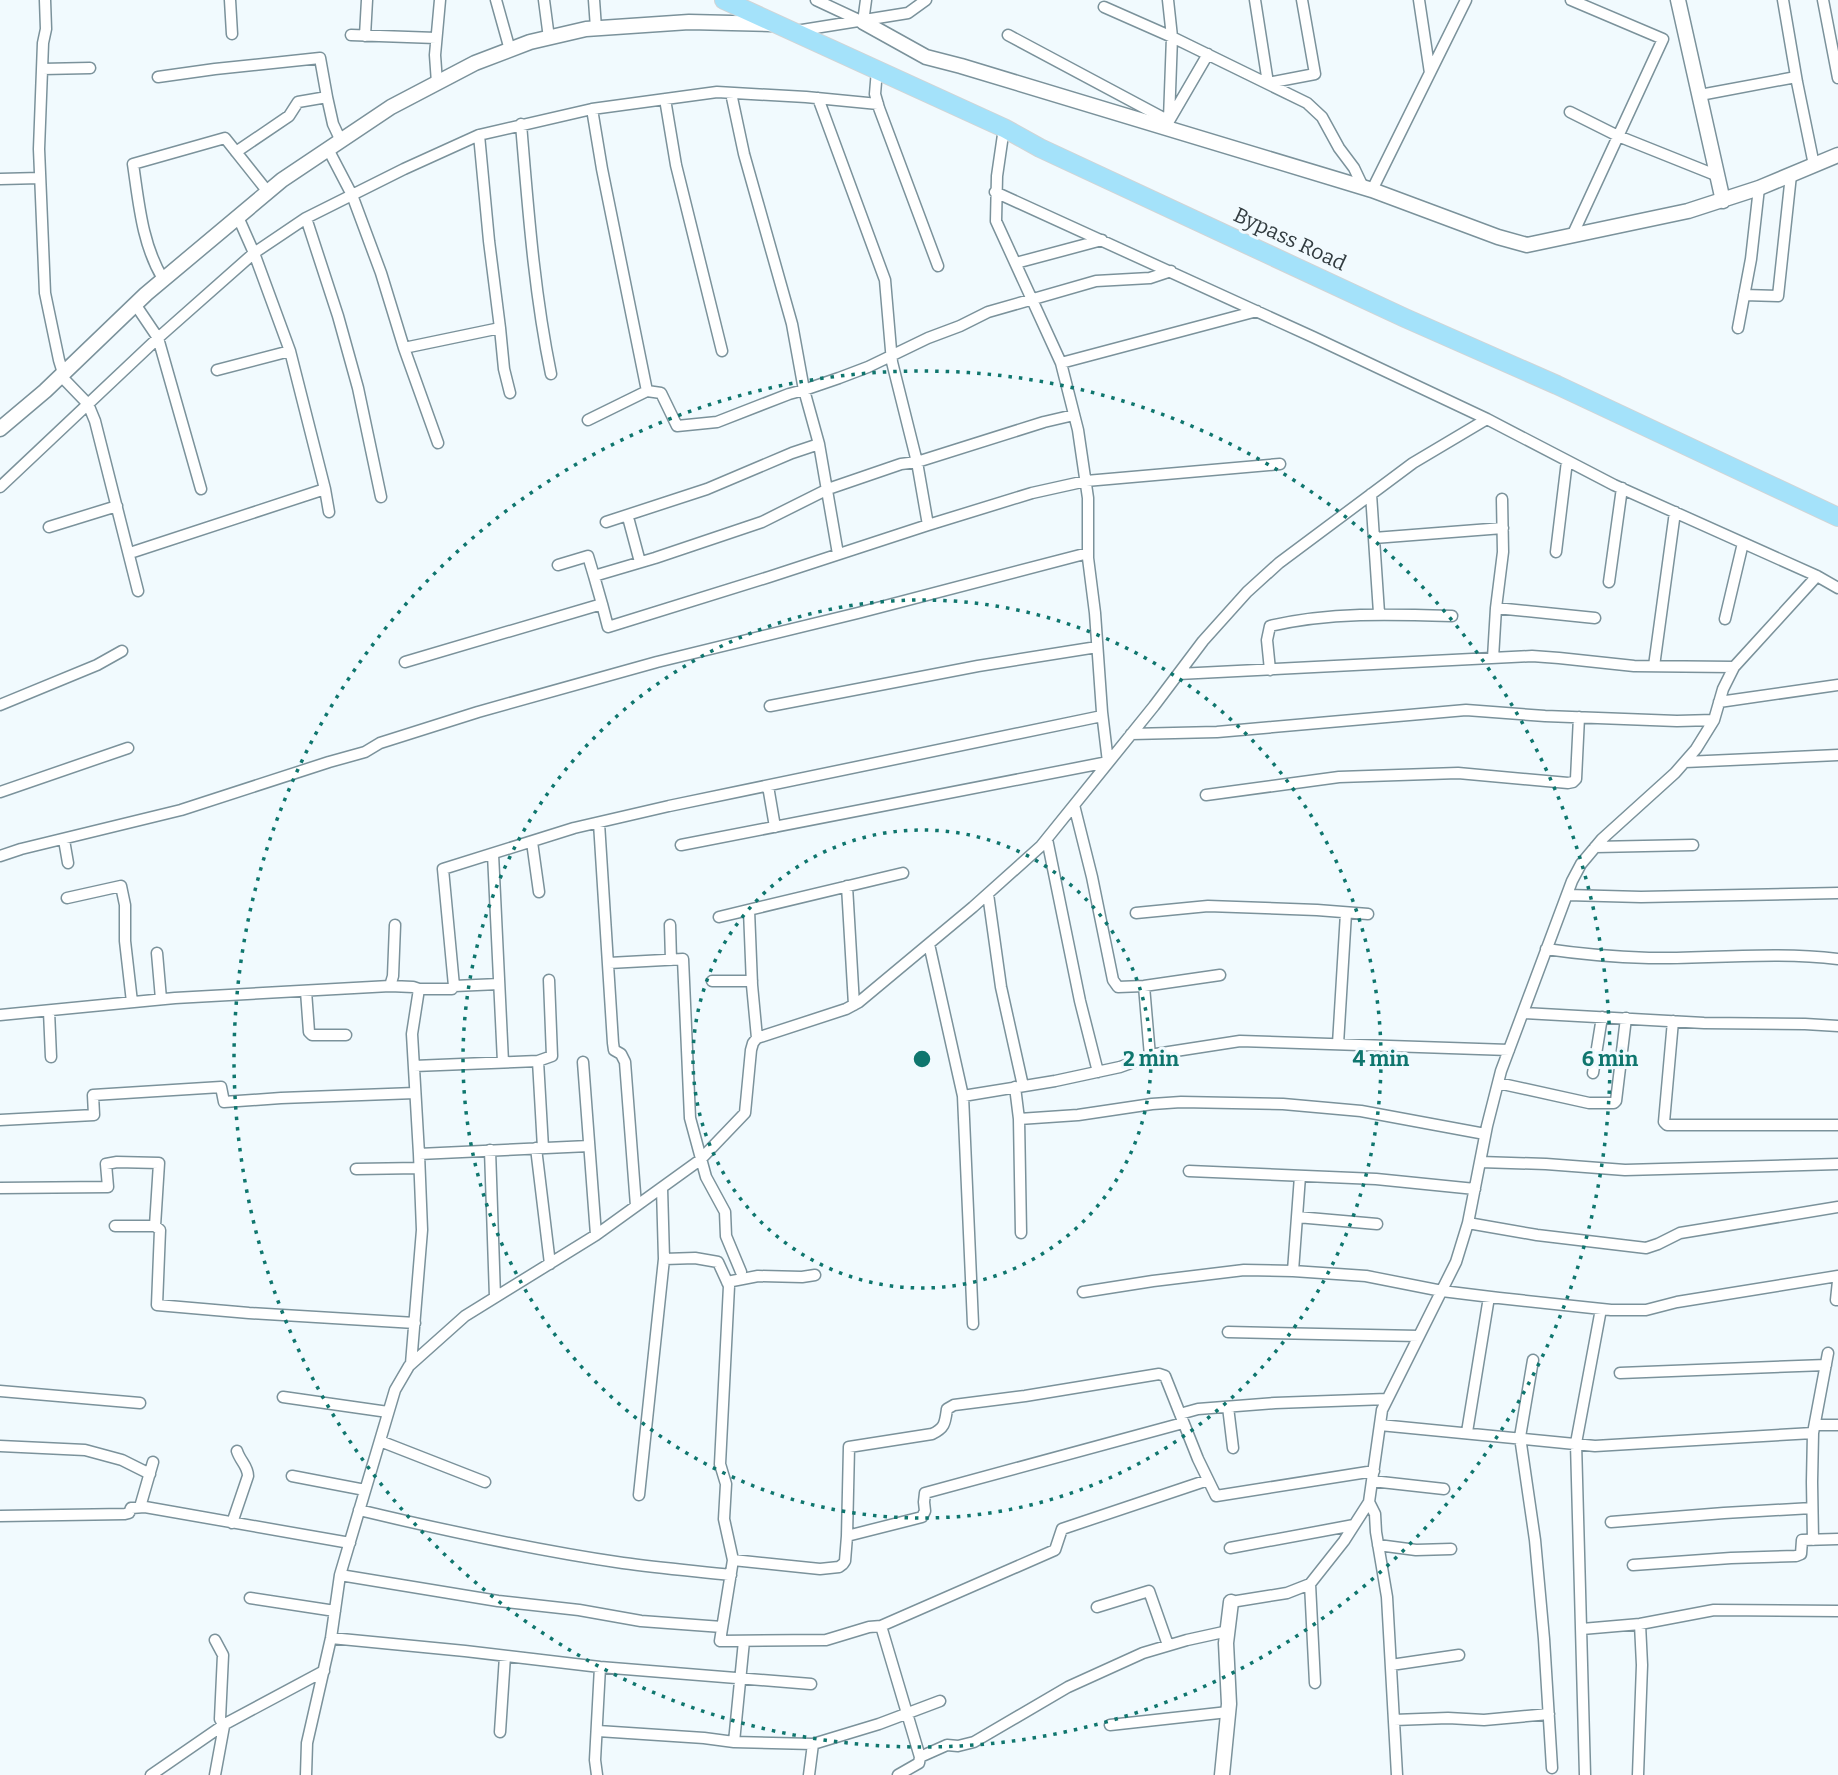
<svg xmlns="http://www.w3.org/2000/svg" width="1838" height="1775" viewBox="0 0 1838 1775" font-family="Bitter,serif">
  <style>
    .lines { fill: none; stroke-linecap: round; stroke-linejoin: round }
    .minor-casing { stroke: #7b929b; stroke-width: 13 }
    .tertiary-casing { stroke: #7b929b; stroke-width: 17 }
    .primary-casing { stroke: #d2d4d5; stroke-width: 20 }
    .minor { stroke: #fff; stroke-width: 10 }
    .tertiary { stroke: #fff; stroke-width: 14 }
    .primary { stroke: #a4e2fa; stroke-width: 18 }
    .ring { fill: none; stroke: #0f766e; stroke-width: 3.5; stroke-dasharray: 3.5 7 }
    .labels { text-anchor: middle; stroke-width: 6; stroke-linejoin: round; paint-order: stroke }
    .street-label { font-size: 21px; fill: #323c40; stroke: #f1fafe }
    .centre { fill: #0f766e; stroke: #f1fafe; stroke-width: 3.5 }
    .ring-label { font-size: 21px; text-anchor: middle; font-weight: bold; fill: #0f766e; stroke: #f1fafe; stroke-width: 6; stroke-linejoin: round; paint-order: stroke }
  </style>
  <rect width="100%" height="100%" fill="#f1fafe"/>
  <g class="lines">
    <!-- minor casing -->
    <g class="minor-casing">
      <path id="minor" d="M45,0L46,29L43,43L39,149L45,293L59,360L63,373
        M230,0L232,34
        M496,0L510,50
        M544,0L549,38
        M594,0L596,28
        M816,0L863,22L866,0
        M1168,0L1172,37L1169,119
        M1255,0L1268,83L1315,74L1302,0
        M1419,0L1430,73
        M1571,0L1663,39L1572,236
        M1783,0L1797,82L1814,165
        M1823,0L1838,78
        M1104,7L1172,37L1307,103L1322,117L1339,148L1354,168L1363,187
        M796,31L908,13L926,0
        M351,35L436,38
        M1008,35L1169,121L1208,54
        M365,36L367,0
        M42,69L90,68
        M877,70L875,94L879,108L938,266
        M158,77L215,69L320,58L327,97
        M437,83L435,55L440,0
        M731,93L744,154L792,324L804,390L819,444L838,554
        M1700,95L1796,77
        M818,98L885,280L892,362L917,462L928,525
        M665,99L676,165L722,351
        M1570,112L1618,136L1718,176
        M521,124C528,207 534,292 551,374
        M328,149L352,195L381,273L404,348L438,443
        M236,152L289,116L298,102L327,97L333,124L341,141
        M0,179L40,178
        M1372,190L1466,0
        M995,192L1313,337L1487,419L1614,485L1817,576L1838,588
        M238,217L254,253L290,351L325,489L329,512
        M306,218L338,316L358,388L381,497
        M1016,263L1102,240
        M163,279C142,244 139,204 133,164L225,138L268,192
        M1744,295L1778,296L1791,175
        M135,304L158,338L201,489
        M500,328L504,369L510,393
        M1738,328L1751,259L1759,188
        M404,348L500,328L489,241L479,135
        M1061,363L1257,311
        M217,370L290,351
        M61,376L88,404L95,421L138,591
        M647,391L661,393L677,426L717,422L789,394L804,390L839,378L868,367L928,338L960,326L988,312L1096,281L1150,278L1171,271
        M588,420L647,391L602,169L592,109
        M0,487L158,338L254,253L306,218L404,169L479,135L592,109L717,92L806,97L878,104
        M1371,494L1379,613
        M629,521L640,562
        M606,522L707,489L792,453L819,444
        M49,527L117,506
        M1374,538L1503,528
        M1556,552L1567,461
        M130,553L325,489
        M558,565L588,556L594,576
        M1609,582L1622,488
        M602,604L594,576L655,558L762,522L828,489L901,464L917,462L1044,422L1074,415
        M1496,608L1595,618
        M1725,619L1743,543
        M1493,658L1496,608L1503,552L1502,499
        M405,662L602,604L608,627L769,577L928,525L1032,493L1086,481L1280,464
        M1654,666L1675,512
        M1270,670L1267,640L1270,626C1329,612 1391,614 1452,616
        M1178,674L1532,656L1559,658L1634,666L1734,667
        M1719,702L1838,685
        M0,705L97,665L122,651
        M770,706L978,666L1097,647
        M1131,734L1217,732L1466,710L1545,716L1677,721L1714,720
        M1685,762L1838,755
        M768,786L775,827
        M0,792L128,748
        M1206,795L1339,777L1458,773L1568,783L1573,782L1576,779L1579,717
        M1074,805L1092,877L1113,980L1118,987L1144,986L1220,975
        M599,823L613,1043L614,1050L621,1054L625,1062L636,1206
        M1047,839L1080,1001L1098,1072
        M64,840L68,863
        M532,842L539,892
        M681,845L1108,762L1102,712L1095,613L1088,558V498L1078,430L1061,363L996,221L997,176L1004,128
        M1595,847L1693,845
        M493,854L503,1062
        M0,856L21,849L181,810L329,762L365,752L380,743L478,712L657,662L858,613L1088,553
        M847,886L854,1005
        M988,894L1001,987L1023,1086
        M1567,895L1641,897L1838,893
        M67,898L121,886L125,905V941L132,1002
        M749,910L752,985L757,1038
        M1136,913L1208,906L1317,910L1368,914
        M719,917L903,873
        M670,925L671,960
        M929,944L963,1096L973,1324
        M1546,949C1580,954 1614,957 1649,958C1712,959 1775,951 1838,959
        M157,953L161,999
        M609,963L683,959L690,1118L706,1177L725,1212L726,1236L741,1272
        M712,981H752
        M390,986L393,976L395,925
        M454,986L499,984
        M1144,986L1150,1056
        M306,991L309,1032L312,1035H346
        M49,1011L51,1057
        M1523,1013L1704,1023L1805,1024L1838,1026
        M0,1015L175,998L390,986L413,987L419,989
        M1673,1021L1664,1122L1667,1125H1838
        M1338,1044L1346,913
        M538,1061L543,1148
        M583,1062L596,1235
        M414,1066L538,1061L552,1056L549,980
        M1593,1073L1602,1017
        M1498,1083L1589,1103H1614L1616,1101L1626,1018
        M1015,1087L1019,1119L1021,1233
        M963,1096L1055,1081L1120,1067L1156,1054L1240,1041L1509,1050
        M1019,1119L1078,1115L1152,1104L1181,1102L1283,1104L1361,1111L1485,1134
        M0,1120L94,1115L93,1095L221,1087L224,1102L281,1098L415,1093
        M536,1148L550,1264
        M490,1150L495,1297
        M419,1154L589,1146
        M1480,1162L1546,1164L1625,1170L1838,1164
        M356,1169L419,1168
        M1189,1171L1376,1179L1475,1189
        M0,1188L108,1187L106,1164L117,1162L159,1163L155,1226H115
        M1297,1217L1377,1224
        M1468,1223L1537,1235L1646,1248L1658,1244L1680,1233L1838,1207
        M155,1226L160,1230L157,1305L249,1313L415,1323
        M664,1259L695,1258L718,1262L729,1286L720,1464L726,1484L724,1519L733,1560L720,1641L826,1640L869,1627L881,1626L920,1757
        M1293,1271L1300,1176
        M1838,1281L1836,1300H1838
        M727,1282L758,1276L802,1277L815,1275
        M1083,1292L1153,1281L1244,1270L1293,1271L1366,1276L1442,1291L1499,1298L1611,1310H1646L1677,1302L1838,1276
        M1228,1332L1419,1336
        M1533,1360L1520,1437L1535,1540L1544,1639L1552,1768
        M411,1364L422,1230L419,1154L412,1034L419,989H452L454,986L443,869L574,828L669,806L1102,716
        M1620,1373L1826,1365
        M0,1391L140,1403
        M283,1397L388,1412
        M1228,1407L1233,1448
        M1180,1414L1198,1409L1275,1403L1387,1399
        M1380,1425L1595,1446L1813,1433
        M1815,1425H1838
        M1467,1432L1489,1297
        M380,1441L485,1482
        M0,1446L85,1450L122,1460L150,1474
        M292,1476L365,1490
        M1372,1481L1444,1489
        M639,1495L664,1259L662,1188
        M1369,1502L1375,1514L1376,1532L1387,1597L1397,1775
        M140,1507L153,1462
        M359,1510C447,1531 534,1550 623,1563C659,1568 695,1571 731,1575
        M0,1516L125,1514L129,1513L131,1508L145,1507L350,1543
        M1611,1522L1724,1513L1812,1508
        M232,1523L248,1476C248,1466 240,1461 237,1451
        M847,1536L922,1517L925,1511L924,1502L925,1493L1183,1423
        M1813,1540L1812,1482L1813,1433L1828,1353
        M1378,1545L1416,1550L1451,1549
        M1230,1548L1354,1525
        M733,1560L820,1569L839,1567L843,1564L845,1561L847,1536L849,1447L932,1434C945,1428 945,1423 947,1409L954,1405L1025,1396L1159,1374L1165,1376L1198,1459L1216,1496L1374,1471
        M1633,1565L1731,1558L1796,1556L1801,1554L1802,1540L1838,1539
        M340,1575L498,1601L579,1610L641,1621L722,1627
        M1310,1584L1315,1683
        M250,1598L335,1611
        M1231,1602L1287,1593L1310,1584L1344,1541L1369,1502L1382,1410L1456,1262L1468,1223L1487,1126L1501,1071L1572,881L1581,864L1602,839L1675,773L1696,749L1714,720L1723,689L1734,667L1817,576
        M1097,1607L1149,1591L1168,1645
        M881,1626L1055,1550L1062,1529L1208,1480
        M1582,1629L1640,1624L1714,1610L1838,1611
        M331,1638L465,1651L600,1667L811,1684
        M1391,1665L1459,1655
        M1394,1720L1448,1718L1484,1720L1549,1714
        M1110,1725L1228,1712
        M598,1731L704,1738L734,1742L813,1744L879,1724L940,1701
        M500,1732L505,1656
        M734,1742L744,1641
        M151,1775L225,1724L324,1671
        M215,1775L224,1726L220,1719L223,1655L215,1640
        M306,1775L307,1743L331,1638L340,1575L395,1390L409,1366L465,1316L596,1235L700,1160L745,1113L751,1050L753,1043L757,1038L846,1009L859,1002L973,907L1041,846L1154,706L1203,641L1247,592L1279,563L1413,463L1487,419
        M597,1775L595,1760L600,1667
        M809,1775L813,1744
        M898,1775L919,1763L920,1757L947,1745L958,1746L974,1742L1068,1687L1143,1653L1187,1640L1228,1631
        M1585,1775L1576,1443L1601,1309
        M1638,1775L1642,1665L1640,1624"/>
    </g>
    <!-- tertiary casing -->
    <g class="tertiary-casing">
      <path id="tertiary" d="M1678,0L1723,201
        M863,22L926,57L961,66L1372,190L1498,237L1527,245L1688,211L1759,188L1838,155
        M0,429L45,391L146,294L282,180L391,107L475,63L530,42L586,29L689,22L771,24
        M1222,1775L1229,1704L1226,1643L1231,1602"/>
    </g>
    <!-- primary casing -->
    <g class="primary-casing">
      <path id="primary" d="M724,0L1004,128L1040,148L1405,318L1557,385L1838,517"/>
    </g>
    <!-- minor -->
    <use href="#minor" class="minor"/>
    <!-- tertiary -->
    <use href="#tertiary" class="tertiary"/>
    <!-- primary -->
    <use href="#primary" class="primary"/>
  </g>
  <!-- distance rings -->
  <g class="ring">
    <circle cx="922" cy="1059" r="229"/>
    <circle cx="922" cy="1059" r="459"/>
    <circle cx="922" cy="1059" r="688"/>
  </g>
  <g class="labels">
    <!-- street labels -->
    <g class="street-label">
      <text transform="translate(1290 239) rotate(25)" y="7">Bypass Road</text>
    </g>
  </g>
  <circle cx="922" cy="1059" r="10" class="centre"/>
  <g class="ring-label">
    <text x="1151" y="1066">2 min</text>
    <text x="1381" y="1066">4 min</text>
    <text x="1610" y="1066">6 min</text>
  </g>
</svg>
